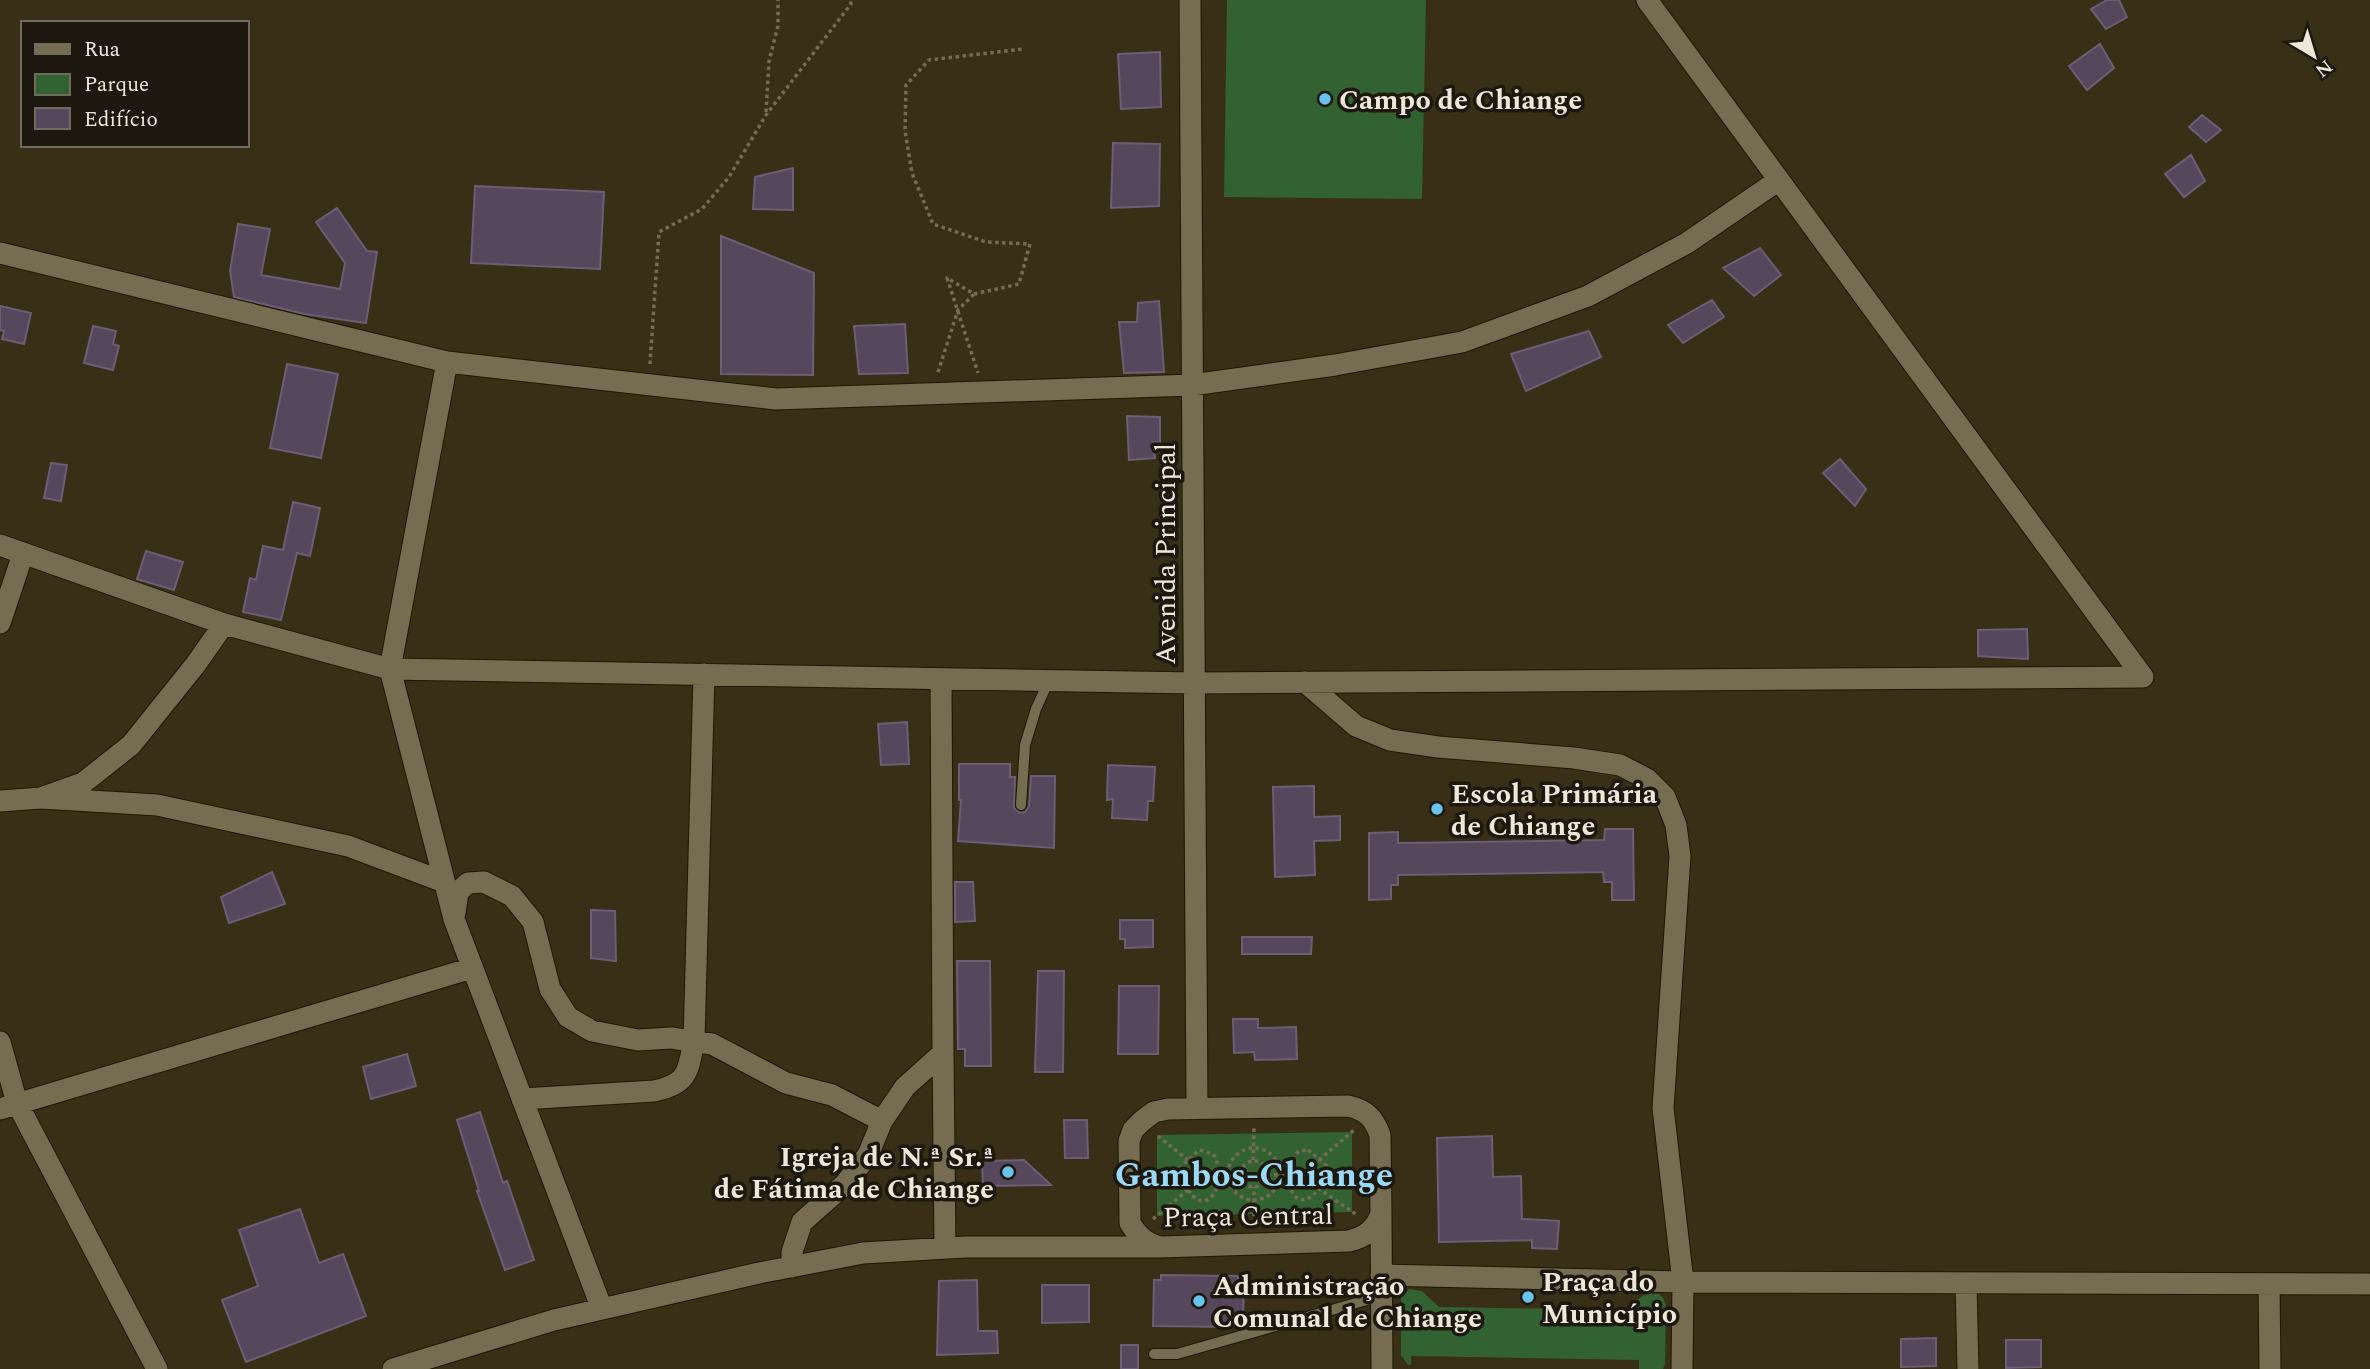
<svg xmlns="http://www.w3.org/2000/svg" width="2370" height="1369" viewBox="0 0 2370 1369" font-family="Spectral,serif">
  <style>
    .green { fill: #326232 }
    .building { fill: #56475d; stroke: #6d5d75; stroke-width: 2 }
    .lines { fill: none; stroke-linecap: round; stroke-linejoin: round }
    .lane-casing { stroke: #1f1701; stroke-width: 12 }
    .street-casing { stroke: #1f1701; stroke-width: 23 }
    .path { stroke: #746c57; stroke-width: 3.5; stroke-dasharray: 3.5 3.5; stroke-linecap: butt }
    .lane { stroke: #756c51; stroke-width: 10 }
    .street { stroke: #756c51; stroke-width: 21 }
    .poi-dot { fill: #67c4f0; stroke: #1c180d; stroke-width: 2.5 }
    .labels { text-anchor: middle; stroke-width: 7; stroke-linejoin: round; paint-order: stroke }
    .poi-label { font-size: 28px; font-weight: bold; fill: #eee8d9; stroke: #1c180d; text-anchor: start }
    .street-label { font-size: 28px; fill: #eee8d9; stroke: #1c180d }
    .district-label { font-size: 35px; font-weight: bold; fill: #99dafb; stroke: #1c180d }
  </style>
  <rect width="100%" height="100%" fill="#382f16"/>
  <!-- green -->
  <path class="green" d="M1227,0H1426L1422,199L1224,197Z
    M1352,1132V1212L1157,1216V1135Z
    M1409,1289L1422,1291L1439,1307L1625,1310L1645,1294H1659L1664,1299L1666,1306L1665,1364L1663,1369H1639V1360L1411,1356V1365H1408L1401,1355V1298Z"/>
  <!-- building -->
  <path class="building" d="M2107,0H2119L2127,17L2106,29L2091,9Z
    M2100,44L2114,68L2087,90L2069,66Z
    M1160,52L1161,107L1121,109L1118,54Z
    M2202,115L2221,130L2206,142L2189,127Z
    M1113,143L1160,144L1159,206L1111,208Z
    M2191,155L2205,181L2184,197L2165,174Z
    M793,168V210L753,209L755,177Z
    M475,186L604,192L600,269L471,263Z
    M337,208L367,251L377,252L366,323L304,314L234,297L230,271L238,224L270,229L261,275L340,289L345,263L316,222Z
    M721,236L814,273L813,375L721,374Z
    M1760,248L1781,275L1754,296L1723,268Z
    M1712,300L1724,317L1683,343L1668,325Z
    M1159,301L1164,372L1124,373L1119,322H1137L1138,303Z
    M0,306L31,313L24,344L2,339L4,331L0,330Z
    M905,324L908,373L859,374L854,326Z
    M93,326L116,331L113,344L119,346L113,370L84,363Z
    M1589,331L1601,357L1526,391L1511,354Z
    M287,364L338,374L321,458L270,448Z
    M1127,416L1160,417V443L1153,442L1155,458L1129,460Z
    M1840,459L1866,489L1855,506L1823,473Z
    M51,463L67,465L61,501L44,498Z
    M293,502L320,508L310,556L297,553L281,620L243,612L250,578L256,580L263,546L283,550Z
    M146,551L183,562L174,590L137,579Z
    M2027,629L2028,659L1978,656V630Z
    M907,722L909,764L881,765L878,724Z
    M959,764H1010V777H1015L1014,808L1020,813L1025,812L1029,806L1031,776H1055L1054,848L958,841L961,800H959Z
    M1108,765L1155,767L1153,801H1148L1147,820L1112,818L1113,799L1107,800Z
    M1314,786V817L1340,816V840L1314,841L1315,875L1275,877L1273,787Z
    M1605,829H1633L1634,900H1612V882H1604L1603,872L1398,875V885H1391V899L1369,900V833L1398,832V843L1604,840Z
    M272,872L285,904L229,923L221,897Z
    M955,882H973L975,921L955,922Z
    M591,910L615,911L616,961L591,958Z
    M1120,920H1153V947L1125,948V939H1120Z
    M1242,937H1312L1311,954H1242Z
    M957,961H990L991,1066H965V1049H958Z
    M1038,971H1064L1063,1072H1035Z
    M1119,986H1159L1158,1054H1118Z
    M1233,1019H1258V1028L1296,1027L1297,1059L1255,1060L1254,1052L1234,1053Z
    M407,1054L416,1086L371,1099L363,1067Z
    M480,1112L503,1183L507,1181L534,1260L505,1270L477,1191H479L457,1120Z
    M1064,1120H1087L1088,1158H1065Z
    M1492,1136L1493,1177L1521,1176L1522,1219L1559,1221L1557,1249L1532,1248V1240L1439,1242L1437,1138Z
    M1024,1160L1051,1185L983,1186L982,1161Z
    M300,1209L319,1263L343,1254L366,1316L246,1362L222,1300L258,1286L239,1230Z
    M1161,1275L1238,1276V1280H1244L1243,1323H1237V1327L1153,1326L1154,1280H1161Z
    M977,1280L978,1331H997L998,1353L937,1355L939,1281Z
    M1042,1285H1089V1322L1042,1323Z
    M1936,1338V1366L1901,1367V1339Z
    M2006,1340H2041V1367L2006,1368Z
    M1121,1345H1138V1369H1121Z"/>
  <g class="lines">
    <!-- lane casing -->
    <g class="lane-casing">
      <path id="lane" d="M1021,805L1025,745L1036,709L1049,680
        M1154,1354H1177L1381,1296"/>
    </g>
    <!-- street casing -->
    <g class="street-casing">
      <path id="street" d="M1190,0L1197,1107
        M0,253L447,362L776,399L1192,385L1335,365L1462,342L1588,296L1687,243L1779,180
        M447,362L390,669L454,919L602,1309
        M0,545L224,624L390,669L1194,683L2143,677L1647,0
        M0,623L23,554
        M941,679L943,1053
        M1305,682L1356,726L1390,740L1438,747L1574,758L1620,765L1647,779L1665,797L1676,825L1680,856L1663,1108L1683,1282L1682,1369
        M41,798L157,805L348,846L444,882
        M0,801L41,798L83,783L131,745L196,664L224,624
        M455,913L458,892L468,883L484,882L512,896L533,922L550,989L568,1017L592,1031L638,1040L671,1038L712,1044L786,1083L832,1095L882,1121
        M0,1042L17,1103L157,1369
        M522,1099L654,1091C688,1084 688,1072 694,1041L704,674
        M1348,1106C1366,1110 1374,1118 1380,1135L1381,1214C1375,1230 1365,1237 1349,1241L1160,1247C1145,1243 1138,1236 1130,1223L1129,1141L1133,1130L1142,1121L1154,1112L1168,1109Z
        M0,1109L472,968
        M1381,1214L1382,1369
        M792,1267V1252L802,1222L844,1185L868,1155L882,1121L905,1087L943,1053L945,1248
        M1381,1275L1683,1282L2370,1284
        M1966,1283L1968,1369
        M2269,1284L2270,1369
        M393,1369L554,1320L759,1273L863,1253L965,1247H1160"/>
    </g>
    <!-- path -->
    <path class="path" d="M766,112L769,61L778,26V0
      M974,294L1019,284L1030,244L986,242L933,224L912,173L905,131L906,85L929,60L1023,49
      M650,364L659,232L702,209L729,177L766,115L851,4L850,0
      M938,372L958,310L974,294L947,278L978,373
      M1158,1136L1189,1161
      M1228 1174a26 26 0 1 1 52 0a26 26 0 1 1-52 0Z
      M1200,1150L1213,1154C1219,1162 1218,1171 1218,1181C1218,1193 1205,1209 1193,1196C1190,1194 1189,1190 1186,1188C1176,1178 1176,1170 1187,1161C1192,1158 1194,1153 1200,1150Z
      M1308,1150L1326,1165L1329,1178C1326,1184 1321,1186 1318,1190C1290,1222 1279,1166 1299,1151Z
      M1253,1160L1254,1128
      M1319,1160L1354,1130
      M1241 1174a13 13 0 1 1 26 0a13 13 0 1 1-26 0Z
      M1218,1175H1240
      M1267,1175H1289
      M1318,1188L1357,1215
      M1153,1219L1189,1189
      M1254,1223V1187"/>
    <!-- lane -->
    <use href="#lane" class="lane"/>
    <!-- street -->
    <use href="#street" class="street"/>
  </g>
  <!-- markers -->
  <g class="poi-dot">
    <circle cx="1325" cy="99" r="7"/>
    <circle cx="1437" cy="809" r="7"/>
    <circle cx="1008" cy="1172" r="7"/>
    <circle cx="1528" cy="1297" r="7"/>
    <circle cx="1199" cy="1301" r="7"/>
  </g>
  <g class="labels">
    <!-- poi labels -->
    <g class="poi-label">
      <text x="1339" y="109">Campo de Chiange</text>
      <text x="1451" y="803">Escola Primária<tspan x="1451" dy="32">de Chiange</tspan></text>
      <text x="994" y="1166" text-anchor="end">Igreja de N.ª Sr.ª<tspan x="994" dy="32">de Fátima de Chiange</tspan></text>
      <text x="1542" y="1291">Praça do<tspan x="1542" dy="32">Município</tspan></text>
      <text x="1213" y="1295">Administração<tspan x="1213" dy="32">Comunal de Chiange</tspan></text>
    </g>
    <!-- street labels -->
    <g class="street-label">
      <text transform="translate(1165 554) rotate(-90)" y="10">Avenida Principal</text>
      <text transform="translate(1248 1215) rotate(-1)" y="10">Praça Central</text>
    </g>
    <!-- district labels -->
    <g class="district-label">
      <text x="1254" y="1186">Gambos-Chiange</text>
    </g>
  </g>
  <!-- legend -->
  <rect x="21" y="21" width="228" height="126" fill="#1c180d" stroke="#706b5f" stroke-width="2"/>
  <rect x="35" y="44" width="35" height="10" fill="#756c51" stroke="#706b5f" stroke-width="2"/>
  <text x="84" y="56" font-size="21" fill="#eee8d9">Rua</text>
  <rect x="35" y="74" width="35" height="21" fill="#326232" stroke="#706b5f" stroke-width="2"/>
  <text x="84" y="91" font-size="21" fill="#eee8d9">Parque</text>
  <rect x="35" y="108" width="35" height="21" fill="#56475d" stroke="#706b5f" stroke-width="2"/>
  <text x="84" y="126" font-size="21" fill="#eee8d9">Edifício</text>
  <!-- north arrow -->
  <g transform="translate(2314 56) rotate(142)" stroke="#1c180d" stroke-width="5" paint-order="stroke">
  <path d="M0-5L12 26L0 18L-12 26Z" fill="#eee8d9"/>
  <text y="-10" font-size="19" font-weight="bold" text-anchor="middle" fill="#eee8d9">N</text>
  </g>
</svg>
